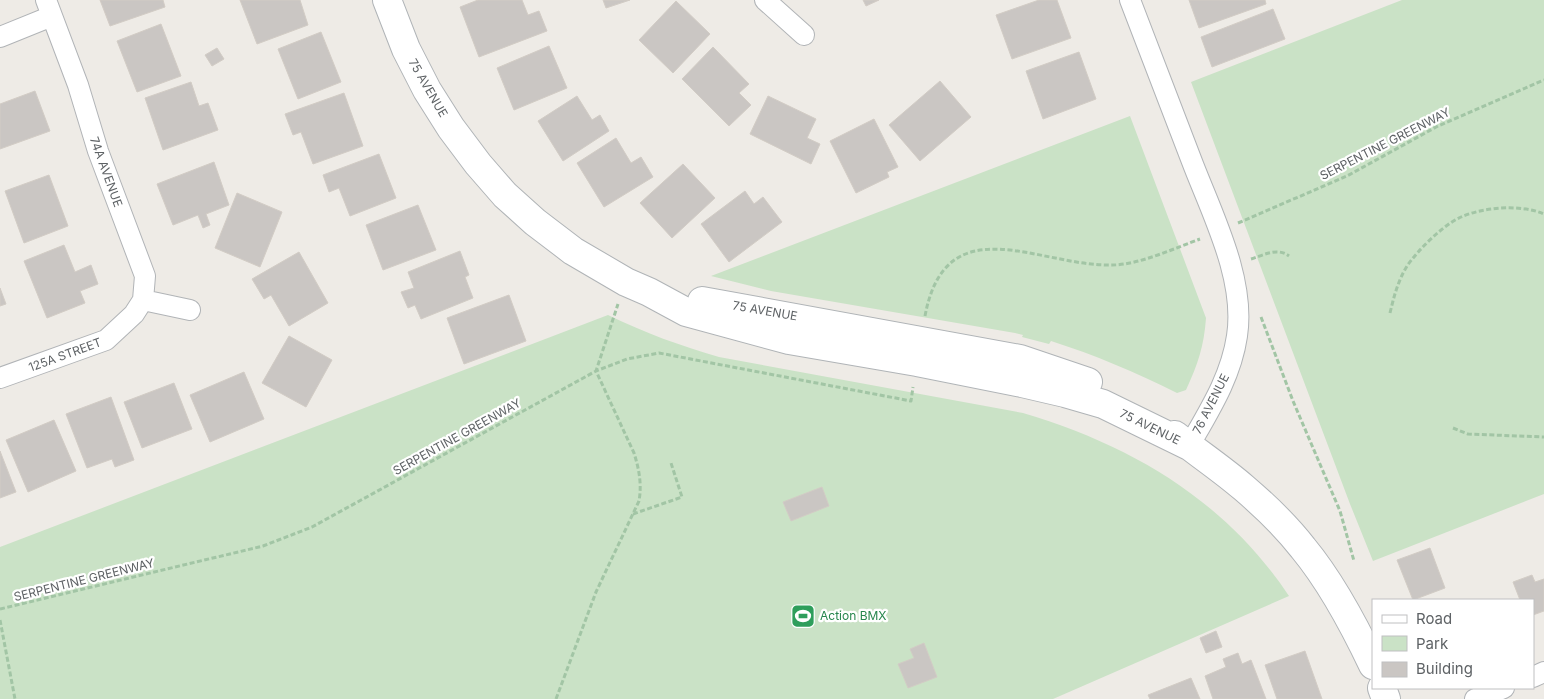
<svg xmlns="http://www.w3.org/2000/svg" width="1544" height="699" viewBox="0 0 1544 699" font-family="Inter,sans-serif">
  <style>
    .green { fill: #cae2c6 }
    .building { fill: #cac6c3; stroke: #d2ccc5 }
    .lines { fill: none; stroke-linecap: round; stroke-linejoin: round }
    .street-casing { stroke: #b1b4b7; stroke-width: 22 }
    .secondary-casing { stroke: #b0b4b7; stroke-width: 30 }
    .path { stroke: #a2c5a5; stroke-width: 3; stroke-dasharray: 5 2.5; stroke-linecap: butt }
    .street { stroke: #fff; stroke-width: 20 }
    .secondary { stroke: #fff; stroke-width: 28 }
    .labels { text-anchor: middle; stroke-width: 4.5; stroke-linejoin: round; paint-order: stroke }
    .street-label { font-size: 12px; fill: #5e6265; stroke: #fff }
    .leisure-label { font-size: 12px; fill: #27864d; stroke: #fff; text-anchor: start }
  </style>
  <rect width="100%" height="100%" fill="#eeebe6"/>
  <!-- green -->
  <path class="green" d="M1402,0H1544V494L1373,561L1350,504L1191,82Z
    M1130,116L1206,318C1204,346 1198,364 1186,390L1177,393C1135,372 1095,355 1051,341L1049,344L1022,337L1023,335L1015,333L771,291L711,276Z
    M608,315C645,333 681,346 719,357L1023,413C1131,445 1225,500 1289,596L1053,699H0V547Z"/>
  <!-- building -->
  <path class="building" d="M100,0H163L165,7L110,26Z
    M240,0H300L308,25L257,44Z
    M478,0H522L528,15L539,11L547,31L479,57L460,7Z
    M603,0H630L606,8Z
    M863,0H879L866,6Z
    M1039,0H1057L1071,38L1012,59L996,15Z
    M1189,0H1265L1266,4L1199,28Z
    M676,1L710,34L673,73L639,40Z
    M1273,9L1285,39L1212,67L1201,37Z
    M161,24L181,76L137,92L117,41Z
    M321,32L341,82L298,99L278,49Z
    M549,46L567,88L514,110L497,68Z
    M713,47L749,84L739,93L751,105L729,126L682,79Z
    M217,48L224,59L212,66L205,55Z
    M1079,52L1096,99L1043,119L1026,71Z
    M940,81L971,117L920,161L889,125Z
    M191,82L199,106L208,103L218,130L163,150L145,98Z
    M35,91L50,131L0,149V104Z
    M344,93L363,146L313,164L301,132L293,135L285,114Z
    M577,96L592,120L600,115L609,131L563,161L538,121Z
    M768,96L816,119L807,138L820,144L811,164L750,134Z
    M874,119L898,167L887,172L889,177L856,193L830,141Z
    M616,138L631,163L641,157L653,177L604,207L577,163Z
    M379,154L396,198L350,216L339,188L329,192L323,175Z
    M214,162L229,205L206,214L210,225L203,228L198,215L173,225L157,184Z
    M683,164L715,198L672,238L640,203Z
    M49,175L68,226L24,243L5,191Z
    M745,191L754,204L763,197L782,222L729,262L701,224Z
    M237,193L282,212L260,267L215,248Z
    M418,205L436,250L383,270L366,225Z
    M64,245L75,272L91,265L98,284L80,291L85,303L47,318L24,261Z
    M460,251L469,275L465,277L473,298L421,319L415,305L408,308L401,292L414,288L408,272Z
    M299,252L328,303L289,326L271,295L264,299L252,279Z
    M0,288L6,304L0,306Z
    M509,295L526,341L464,364L447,318Z
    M289,336L332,360L306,407L262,383Z
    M244,372L264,419L210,442L190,395Z
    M174,383L192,429L142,448L124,402Z
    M111,397L134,460L115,467L112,459L87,468L66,414Z
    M54,420L76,471L28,492L6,440Z
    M0,451L16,492L0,498Z
    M822,487L829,506L791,521L783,502Z
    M1430,548L1445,588L1413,600L1397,560Z
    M1532,575L1535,582L1544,579V611L1533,615V600H1520L1513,582Z
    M1216,631L1222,647L1206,653L1200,638Z
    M924,643L937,677L908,688L898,664L914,658L910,649Z
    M1305,651L1322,699H1277L1265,665Z
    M1238,653L1242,664L1251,660L1266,699H1213L1205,676L1226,667L1223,659Z
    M1191,678L1200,699H1150L1148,695Z"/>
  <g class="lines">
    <!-- street casing -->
    <g class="street-casing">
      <path id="street" d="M765,0L804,35
        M1130,0C1150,53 1171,106 1191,159C1211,212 1246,278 1237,336C1231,377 1209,411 1189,446
        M0,37L52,16
        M143,300L190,310
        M0,378L106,340L134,314L143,300L145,276L98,151L78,85L46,0
        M1533,677L1544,672
        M1475,699L1504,688"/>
    </g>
    <!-- secondary casing -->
    <g class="secondary-casing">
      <path id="secondary" d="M387,0L406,49L427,90L451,128L478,164L505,195L535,222L573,251L626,282L649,292L686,312L789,340L917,362L1022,383L1065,393L1103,404L1189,446
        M702,301L1020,359L1088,382
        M1175,435C1198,453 1222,469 1244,488C1265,506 1286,526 1303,548C1332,583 1354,625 1373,665
        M1382,688L1386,699"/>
    </g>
    <!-- path -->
    <path class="path" d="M1238,223L1347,176L1438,126L1544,80
      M1251,259C1264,255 1277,247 1289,256
      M1390,313C1394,296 1398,281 1407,266C1418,250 1443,225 1461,217C1484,207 1521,204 1544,214
      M925,316C946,204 1040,267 1112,265C1139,265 1175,248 1200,239
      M1261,317L1293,401L1340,511L1354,561
      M1453,428L1468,434L1544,437
      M633,514L682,497L671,463
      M0,609L263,546L312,527L596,371L627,359L659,353L911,401L913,387
      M0,620L15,699
      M556,699L596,592L639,501C642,484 639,469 634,453L596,371L618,304"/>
    <!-- street -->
    <use href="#street" class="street"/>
    <!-- secondary -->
    <use href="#secondary" class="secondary"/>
  </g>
  <!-- icons -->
  <defs>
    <g id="stadium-square" transform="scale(1.25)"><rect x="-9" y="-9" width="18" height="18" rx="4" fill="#2e9e5b" stroke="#fff"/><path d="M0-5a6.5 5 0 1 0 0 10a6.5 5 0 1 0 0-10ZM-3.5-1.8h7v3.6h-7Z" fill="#fff"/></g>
  </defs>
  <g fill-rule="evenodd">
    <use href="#stadium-square" x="803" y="616"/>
  </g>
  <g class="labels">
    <!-- street labels -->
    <g class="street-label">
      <text transform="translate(428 88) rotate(60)" y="4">75 AVENUE</text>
      <text transform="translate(1385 144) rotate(-27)" y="4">SERPENTINE GREENWAY</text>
      <text transform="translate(106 172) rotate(70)" y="4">74A AVENUE</text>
      <text transform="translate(765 311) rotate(10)" y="4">75 AVENUE</text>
      <text transform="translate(65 355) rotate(-20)" y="4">125A STREET</text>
      <text transform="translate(1211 404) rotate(-63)" y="4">76 AVENUE</text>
      <text transform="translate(1150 427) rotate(26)" y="4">75 AVENUE</text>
      <text transform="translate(457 437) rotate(-29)" y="4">SERPENTINE GREENWAY</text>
      <text transform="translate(84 580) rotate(-14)" y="4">SERPENTINE GREENWAY</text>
    </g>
    <!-- leisure labels -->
    <g class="leisure-label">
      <text x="820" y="620">Action BMX</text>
    </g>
  </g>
  <!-- legend -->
  <rect x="1372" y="599" width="162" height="90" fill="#ffffff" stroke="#bfc0c1"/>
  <rect x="1382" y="615" width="25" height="8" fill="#ffffff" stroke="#bfc0c1"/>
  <text x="1416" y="624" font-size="15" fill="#5e6265">Road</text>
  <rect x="1382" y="636" width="25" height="15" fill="#cae2c6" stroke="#bfc0c1"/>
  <text x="1416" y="649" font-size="15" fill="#5e6265">Park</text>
  <rect x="1382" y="662" width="25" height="15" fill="#cac6c3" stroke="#bfc0c1"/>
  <text x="1416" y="674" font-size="15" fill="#5e6265">Building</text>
</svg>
